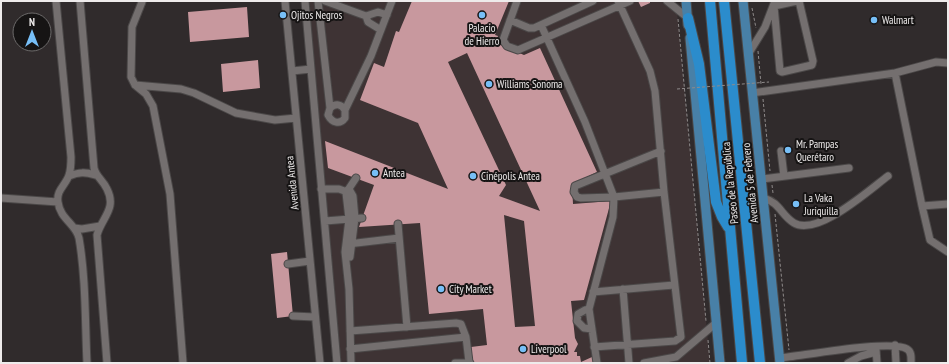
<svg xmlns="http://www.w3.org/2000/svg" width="949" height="364" viewBox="0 0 949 364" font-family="'PT Sans Narrow',sans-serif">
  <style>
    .built { fill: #3e3334 }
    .building { fill: #c8989e; fill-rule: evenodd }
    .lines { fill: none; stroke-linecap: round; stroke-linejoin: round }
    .minor-casing { stroke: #4b4848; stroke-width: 9 }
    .major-casing { stroke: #4b4848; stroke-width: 11 }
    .highway-casing { stroke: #4b4848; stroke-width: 12 }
    .path { stroke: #8e8a8a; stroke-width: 1; stroke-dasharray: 3 2; stroke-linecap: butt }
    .minor { stroke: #746f6f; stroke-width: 7 }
    .major { stroke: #4880a7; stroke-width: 9 }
    .highway { stroke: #2b8ccc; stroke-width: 10 }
    .path-bridge { stroke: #8e8a8a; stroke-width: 1; stroke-dasharray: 3 2; stroke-linecap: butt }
    .poi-dot { fill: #77bff7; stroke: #161414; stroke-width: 1.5 }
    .labels { text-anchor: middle; stroke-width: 4; stroke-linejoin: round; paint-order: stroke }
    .poi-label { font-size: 11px; fill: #eeebeb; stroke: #161414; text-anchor: start }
    .street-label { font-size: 11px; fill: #eeebeb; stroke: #161414 }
  </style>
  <rect width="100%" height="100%" fill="#302b2c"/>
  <!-- built -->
  <path class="built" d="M308,1H676L710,363H341Z"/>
  <!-- building -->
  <path class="building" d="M412,1H509L495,35L498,36L496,43L524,55L540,48L597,172L572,184L573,204L611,201L584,300L571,301L575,338L578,344L574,352H577V356H580L581,362L592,357L596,363H473L471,347L487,345L483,309L429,314L420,223L359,227L374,185L328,168L325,141L448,189L418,123L360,100L374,63L384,67L396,31L399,32ZM467,53L540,211L499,196L506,185L448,62ZM504,215L524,221L535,326L515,327Z
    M638,1H650V3L641,7Z
    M247,7L249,37L190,42L188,12Z
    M258,60L260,88L223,92L221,64Z
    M287,252L293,316L277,318L271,254Z"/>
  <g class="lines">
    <!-- minor casing -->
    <g class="minor-casing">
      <path id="minor" d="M56,1L71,157C71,163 71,169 69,175C66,185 56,190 58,202C60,219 76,224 79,238C86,279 85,322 87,363
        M80,1L94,168C96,177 103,180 107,189C117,209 102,217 97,235L107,363
        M285,1L320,363
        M305,1L337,363
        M318,1L330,108L328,115C332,123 340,125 345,118V110C341,104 336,103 330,108
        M325,1L366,16L378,12L387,15
        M517,1L503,40L507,46L518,50L630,1
        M667,1L688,18
        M797,1L774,6L780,71L782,72L812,65L813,61L799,1
        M142,2L132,27L131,77L135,85L146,94L153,106L170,194L183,363
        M366,16L368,22L381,30
        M510,20L529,28H534L593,1
        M541,25L585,122L614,197L613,217L589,309L597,363
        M749,53L765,27L775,1
        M292,71L311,69
        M895,73L922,206L948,204
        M135,85L181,89L194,93L236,113L275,120L296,118
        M752,93L895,73L936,62L948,63
        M345,110L371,56L392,1
        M661,151L575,186L574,192L577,197L581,198L614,197L664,192
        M781,151L784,176
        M69,176C79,172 85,172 95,175
        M762,179L849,168
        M321,189H339L350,193
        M349,189L353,196L355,218L350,257
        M1,198L58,202
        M764,198C780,203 781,215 794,223C817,237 869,190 888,176
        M922,206L930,240L948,252
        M325,221L362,218
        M398,224L407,327
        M74,228L82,229L100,226
        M348,244L399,238
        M288,264L310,261
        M623,289L629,363
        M593,292L674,285
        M589,309L585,310L578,314L577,321L584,328L592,329
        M293,316L315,317
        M350,331L456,323L461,324L466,337L469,362
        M895,345L896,363
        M594,347L675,341L681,337L664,192L655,91L650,71L618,1
        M350,349L466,337
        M876,349L877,363
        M780,358C802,356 892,339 907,349C912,352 911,358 911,363
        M351,363L349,289L345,252L349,219L346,193L356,178
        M455,363H470
        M644,363L676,357L716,323
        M848,363L861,356L876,352"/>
    </g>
    <!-- major casing -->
    <g class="major-casing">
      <path id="major" d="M686,1L688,25
        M743,1L780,363
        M690,38L720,363"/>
    </g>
    <!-- highway casing -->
    <g class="highway-casing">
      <path id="highway" d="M710,1L742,363
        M724,1L760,363
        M688,18L699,64L716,202L722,217L728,227"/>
    </g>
    <!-- path -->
    <path class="path" d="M752,8L756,28
      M678,19L706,321
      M758,51L761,84
      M763,99L770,171
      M772,185L773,193
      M775,214L789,350
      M708,340L710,363"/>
    <!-- minor -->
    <use href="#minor" class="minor"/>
    <!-- major -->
    <use href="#major" class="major"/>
    <!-- highway -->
    <use href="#highway" class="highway"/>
    <!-- path-bridge -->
    <path class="path-bridge" d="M677,89L769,82"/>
  </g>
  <!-- markers -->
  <g class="poi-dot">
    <circle cx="283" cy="15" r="4"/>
    <circle cx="482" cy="15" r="4"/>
    <circle cx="874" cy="20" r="4"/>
    <circle cx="489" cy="84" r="4"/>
    <circle cx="788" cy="150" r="4"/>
    <circle cx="375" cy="173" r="4"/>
    <circle cx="473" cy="176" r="4"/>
    <circle cx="796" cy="204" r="4"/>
    <circle cx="441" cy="289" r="4"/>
    <circle cx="523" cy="349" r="4"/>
  </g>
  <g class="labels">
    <!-- poi labels -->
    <g class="poi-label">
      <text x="291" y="19">Ojitos Negros</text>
      <text x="882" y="24">Walmart</text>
      <text x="482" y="32" text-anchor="middle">Palacio<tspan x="482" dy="13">de Hierro</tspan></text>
      <text x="497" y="88">Williams Sonoma</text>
      <text x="796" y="148">Mr. Pampas<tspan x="796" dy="13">Querétaro</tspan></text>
      <text x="383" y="177">Antea</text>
      <text x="481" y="180">Cinépolis Antea</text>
      <text x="804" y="202">La Vaka<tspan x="804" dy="13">Juriquilla</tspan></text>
      <text x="449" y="293">City Market</text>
      <text x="531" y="353">Liverpool</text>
    </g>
    <!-- street labels -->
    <g class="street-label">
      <text transform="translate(292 183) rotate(-96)" y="4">Avenida Antea</text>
      <text transform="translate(730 183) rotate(-96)" y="4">Paseo de la República</text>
      <text transform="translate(750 183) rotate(-96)" y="4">Avenida 5 de Febrero</text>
    </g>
  </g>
  <!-- border -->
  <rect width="949" height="364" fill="none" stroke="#eeebeb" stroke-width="4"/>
  <!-- north arrow -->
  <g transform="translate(32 32)"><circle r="19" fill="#161414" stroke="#6c6a6a"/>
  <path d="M0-3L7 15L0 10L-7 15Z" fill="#77bff7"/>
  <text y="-6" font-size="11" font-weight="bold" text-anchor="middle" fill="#eeebeb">N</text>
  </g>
</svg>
